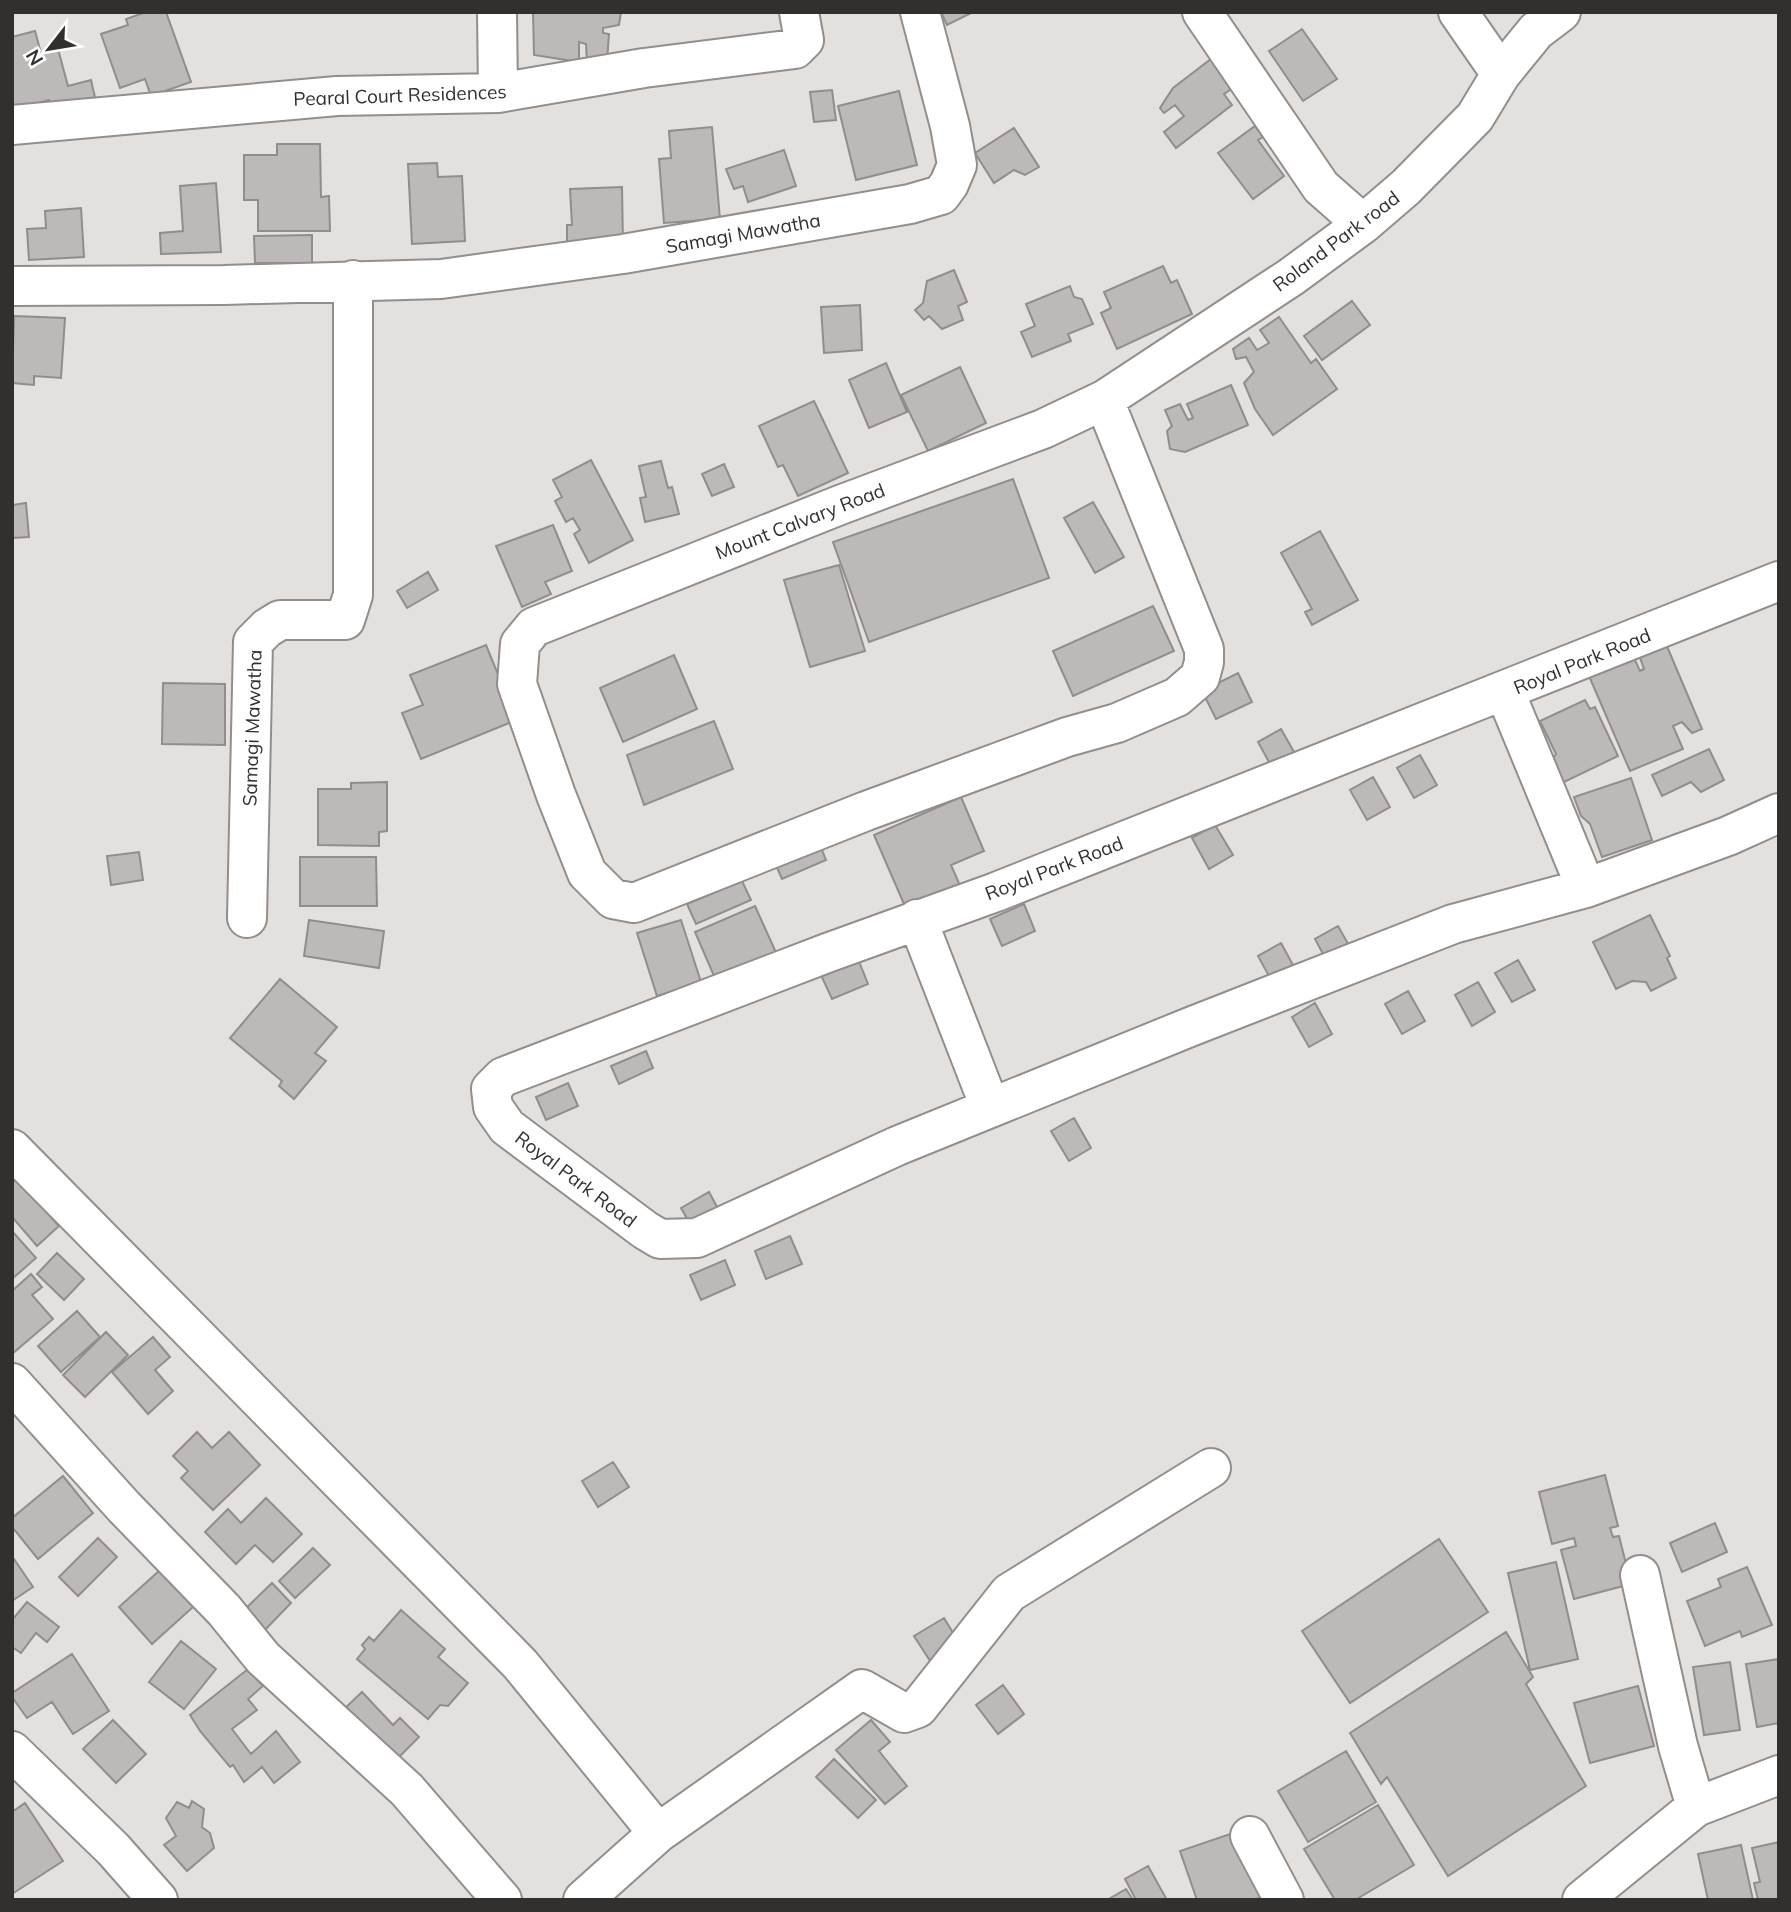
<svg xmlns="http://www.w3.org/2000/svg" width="1791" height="1912" viewBox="0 0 1791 1912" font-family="Mulish,sans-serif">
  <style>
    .building { fill: #bdb9b8; stroke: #918d8c; stroke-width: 2 }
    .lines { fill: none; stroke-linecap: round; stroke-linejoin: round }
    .minor-casing { stroke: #928e8c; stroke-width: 42 }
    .minor { stroke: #fff; stroke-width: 38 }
    .labels { text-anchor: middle; stroke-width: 5; stroke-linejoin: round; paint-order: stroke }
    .street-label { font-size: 19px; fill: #31302f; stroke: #fff }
  </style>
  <rect width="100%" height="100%" fill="#e4e0de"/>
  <!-- building -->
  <path class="building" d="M146,12H166L191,82L151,96L145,79L120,88L101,34L128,25L126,19Z
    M533,12H621L619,25L603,28V33L609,34L607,61L587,63L586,44L579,42V62L534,55Z
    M941,12H973L947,25Z
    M1302,29L1337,79L1303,101L1269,51Z
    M35,31L41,53L58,49L68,86L91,80L97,106L53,118L49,100L12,110V37Z
    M1211,59L1233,88L1224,94L1232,105L1176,148L1164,132L1184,116L1175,105L1164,113L1160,108L1173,88Z
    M832,90L836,120L814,122L810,92Z
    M899,91L917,165L856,180L838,106Z
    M1255,126L1263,137L1258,140L1284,176L1253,199L1218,153Z
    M712,127L720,219L664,223L659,159L671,158L669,131Z
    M1014,128L1039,167L1025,175L1014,170L994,183L975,153Z
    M277,144H320L321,197L329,196L330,231H258V200H244V155H277Z
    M784,150L796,186L748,202L743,186L734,189L726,169Z
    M437,163L438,177L462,176L465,241L412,244L408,164Z
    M216,183L221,252L161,254L160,233L183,231L180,186Z
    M622,187L623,243L567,244V225H572L570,189Z
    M81,208L84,257L29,260L27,229L46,228L45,211Z
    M312,235V263H255L254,236Z
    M1163,266L1171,283L1177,280L1192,314L1117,349L1101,313L1111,308L1104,292Z
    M954,270L967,302L958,306L963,320L942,329L929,316L924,320L915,310L923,303L927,281Z
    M1070,286L1074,297L1082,299L1093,324L1068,334L1071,341L1032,357L1021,332L1035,326L1026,304Z
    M1352,301L1370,325L1322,360L1304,336Z
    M860,305L862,350L824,353L821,307Z
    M14,316L65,318L61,378L34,376V385L12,383Z
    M1279,317L1311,363L1316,359L1337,389L1273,435L1255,409L1244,383L1254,372L1246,357L1236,359L1233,349L1249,338L1257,350L1269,343L1260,330Z
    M886,363L907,412L869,428L849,380Z
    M960,367L986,423L928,451L901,395Z
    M1231,385L1248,425L1185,452L1170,449L1167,431L1172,426L1165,410L1180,404L1188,420L1193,418L1187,404Z
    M814,401L848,473L798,496L783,465L778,467L759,426Z
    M591,460L633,540L589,563L574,534L580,530L573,518L566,522L555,501L562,497L553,480Z
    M661,461L668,488L672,487L679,514L645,522L640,498L646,497L639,466Z
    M724,464L734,487L712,496L702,474Z
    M1013,479L1049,578L869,642L833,542Z
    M1093,502L1124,557L1095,573L1064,518Z
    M26,503L29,537L12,538V505Z
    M553,525L572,571L545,582L551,594L522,607L496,546Z
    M1320,531L1358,600L1312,625L1305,612L1312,609L1281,553Z
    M839,565L865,651L810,667L784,580Z
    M428,572L438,590L407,608L397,591Z
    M1153,606L1174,651L1073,696L1053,651Z
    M1666,644L1702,729L1692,733L1682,722L1673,726L1683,749L1630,771L1589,676L1634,658L1640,671L1644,669L1639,655Z
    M486,645L497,672L506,668L526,716L421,759L402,713L423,705L410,675Z
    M674,655L697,709L623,742L600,688Z
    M1238,673L1252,702L1216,719L1202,691Z
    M163,683L225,684V745L162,744Z
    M1585,700L1590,709L1595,707L1618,756L1562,783L1551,761L1556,754L1540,721Z
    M714,721L733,769L644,805L627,755Z
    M1281,729L1298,759L1275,773L1258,742Z
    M1709,749L1724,780L1701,792L1691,782L1662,796L1652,775Z
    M1420,755L1437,785L1414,798L1397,768Z
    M1373,777L1390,807L1367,820L1350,790Z
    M1631,778L1652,840L1602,857L1590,824L1581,816L1574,797Z
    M387,782V831L379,832V846L318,845V789H351V783Z
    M961,797L984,851L951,865L961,888L907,911L874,835Z
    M1215,825L1233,855L1209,869L1192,838Z
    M816,835L826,860L782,879L771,854Z
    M139,852L143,880L111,885L107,856Z
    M300,857H376L377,906H300Z
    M742,881L751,900L696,924L687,904Z
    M1024,904L1035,931L1002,946L990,919Z
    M755,906L778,957L717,983L695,932Z
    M1650,915L1670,956L1667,958L1676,978L1651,991L1646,982L1632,981L1616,989L1593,942Z
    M309,920L384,931L379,968L304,956Z
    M681,920L701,982L657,996L637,933Z
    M1338,926L1355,956L1331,969L1315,939Z
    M1281,943L1298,974L1275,987L1258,956Z
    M858,959L868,984L832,999L821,975Z
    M1518,960L1535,990L1512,1002L1495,973Z
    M280,979L337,1027L315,1053L326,1061L294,1099L279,1086L282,1081L230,1038Z
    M1478,982L1495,1012L1472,1026L1455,995Z
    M1408,991L1425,1021L1402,1034L1385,1004Z
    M1315,1003L1332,1034L1309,1047L1292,1017Z
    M646,1051L653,1068L619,1084L611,1066Z
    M568,1083L578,1106L546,1120L536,1097Z
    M1074,1118L1091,1148L1069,1161L1051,1131Z
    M17,1179L59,1226L37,1246L12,1217V1183Z
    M709,1192L723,1218L696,1234L681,1208Z
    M12,1231L36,1258L12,1279Z
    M790,1236L802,1264L766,1279L755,1251Z
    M57,1253L84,1279L64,1300L37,1274Z
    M725,1260L735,1285L701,1300L690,1275Z
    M31,1274L42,1287L32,1295L53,1319L12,1354V1291Z
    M77,1311L100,1337L61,1372L38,1346Z
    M106,1332L128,1355L85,1397L63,1375Z
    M153,1337L170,1357L155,1370L173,1391L148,1414L112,1372Z
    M197,1432L212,1448L229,1432L260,1465L213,1510L181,1478L188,1471L173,1456Z
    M613,1462L629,1487L598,1507L582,1481Z
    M1605,1475L1618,1526L1610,1528L1613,1537L1619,1536L1631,1584L1574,1599L1561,1550L1576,1546L1574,1538L1552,1544L1539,1492Z
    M63,1476L93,1513L38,1559L12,1527V1518Z
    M266,1498L302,1534L273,1562L255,1545L236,1564L205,1532L228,1509L241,1523Z
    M1715,1523L1727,1552L1682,1572L1670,1543Z
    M98,1538L117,1557L78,1596L59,1577Z
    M1439,1539L1488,1612L1350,1703L1302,1631Z
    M313,1548L330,1565L295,1598L279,1581Z
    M12,1556L33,1587L12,1601Z
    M170,1561L203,1598L152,1644L119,1607Z
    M1556,1562L1578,1659L1530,1670L1508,1573Z
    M1747,1567L1772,1625L1742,1637L1740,1631L1705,1646L1687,1601L1721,1587L1718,1579Z
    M272,1583L291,1603L260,1635L240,1614Z
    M27,1602L59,1627L47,1642L36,1633L21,1653L12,1647V1620Z
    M401,1610L445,1649L438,1657L468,1683L448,1706L440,1705L428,1719L357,1659L365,1649L362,1645L369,1637L374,1641Z
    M944,1618L961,1646L932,1664L914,1636Z
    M1506,1632L1533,1677L1526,1684L1586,1786L1448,1876L1387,1777L1381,1784L1350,1733Z
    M181,1641L216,1669L184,1709L149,1682Z
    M72,1654L109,1711L73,1734L52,1702L27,1718L12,1697V1693Z
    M1779,1659V1723L1757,1727L1746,1664Z
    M1730,1662L1740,1730L1704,1735L1693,1667Z
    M248,1669L263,1686L248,1699L257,1710L232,1729L251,1754L276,1731L300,1762L274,1783L262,1767L244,1782L233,1765L230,1767L200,1731L190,1715Z
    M1003,1685L1024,1714L998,1734L976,1705Z
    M1638,1686L1654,1746L1590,1763L1574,1703Z
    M362,1692L393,1725L400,1718L419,1737L392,1764L341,1712Z
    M113,1720L146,1754L116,1783L83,1749Z
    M871,1720L890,1742L879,1751L907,1786L885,1804L836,1750Z
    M1346,1751L1376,1802L1308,1842L1278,1791Z
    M834,1759L876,1800L858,1818L816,1777Z
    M192,1801L204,1809L202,1827L210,1833L214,1848L187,1871L164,1845L176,1836L166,1818L177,1802L189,1808Z
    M25,1803L63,1861L12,1894V1812Z
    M1378,1805L1414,1865L1355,1900H1335L1304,1849Z
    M1239,1831L1262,1897L1253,1900H1197L1180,1851Z
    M1779,1842V1900H1758L1754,1883L1760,1882L1752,1848Z
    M1741,1845L1753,1900H1708L1698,1854Z
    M1148,1866L1167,1900H1136L1125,1879Z
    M1126,1889L1133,1900H1107Z"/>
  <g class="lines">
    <!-- minor casing -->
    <g class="minor-casing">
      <path id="minor" d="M497,12L498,93
        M1202,12L1321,187L1363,224
        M1458,12L1501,74
        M12,125L337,96L498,93L644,68L795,49L804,40L799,12
        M12,286L224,285L441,279L623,254L910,204L941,195L949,184L957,165L950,126L920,12
        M1104,400L1204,649V662L1200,677L1177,697L1117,723L1067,737L866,811L634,903L613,899L587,873L556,795L517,684L520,644L534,627L840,505L1043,429L1104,400L1291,277L1363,224L1406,187L1475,117L1501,74L1536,31L1561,12
        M1779,581L996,892L827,953L503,1077L491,1089L493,1107L507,1127L645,1230L660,1239L697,1238L897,1146L1190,1027L1453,924L1586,888L1728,836L1779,813
        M1505,692L1586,888
        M247,918L253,642L267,628L280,620H345L353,595V280
        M917,919L990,1107
        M12,1149L520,1664L658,1833
        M12,1383L124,1507L224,1610L263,1658L407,1790L502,1900
        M1640,1575L1678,1746L1696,1807
        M12,1751L113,1849L158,1900
        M1250,1836L1284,1900
        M583,1900L658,1833L862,1689L904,1713L918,1708L1009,1593L1211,1468
        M1582,1900L1696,1807L1779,1775"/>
    </g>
    <!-- minor -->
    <use href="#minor" class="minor"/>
  </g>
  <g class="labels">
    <!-- street labels -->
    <g class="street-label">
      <text transform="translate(400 95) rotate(-2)" y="7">Pearal Court Residences</text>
      <text transform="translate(743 233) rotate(-10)" y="7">Samagi Mawatha</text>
      <text transform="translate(1336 241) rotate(-37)" y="7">Roland Park road</text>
      <text transform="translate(800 521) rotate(-21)" y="7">Mount Calvary Road</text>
      <text transform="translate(1582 661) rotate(-22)" y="7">Royal Park Road</text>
      <text transform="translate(252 728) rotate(-88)" y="7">Samagi Mawatha</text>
      <text transform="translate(1054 868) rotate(-21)" y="7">Royal Park Road</text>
      <text transform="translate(576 1179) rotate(37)" y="7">Royal Park Road</text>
    </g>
  </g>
  <!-- border -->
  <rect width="1791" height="1912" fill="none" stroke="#31302f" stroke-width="28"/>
  <!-- north arrow -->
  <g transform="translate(49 49) rotate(239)" stroke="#ffffff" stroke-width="5" paint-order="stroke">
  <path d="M0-5L12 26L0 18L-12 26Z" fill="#31302f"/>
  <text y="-10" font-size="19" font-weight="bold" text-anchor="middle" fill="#31302f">N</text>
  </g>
</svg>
